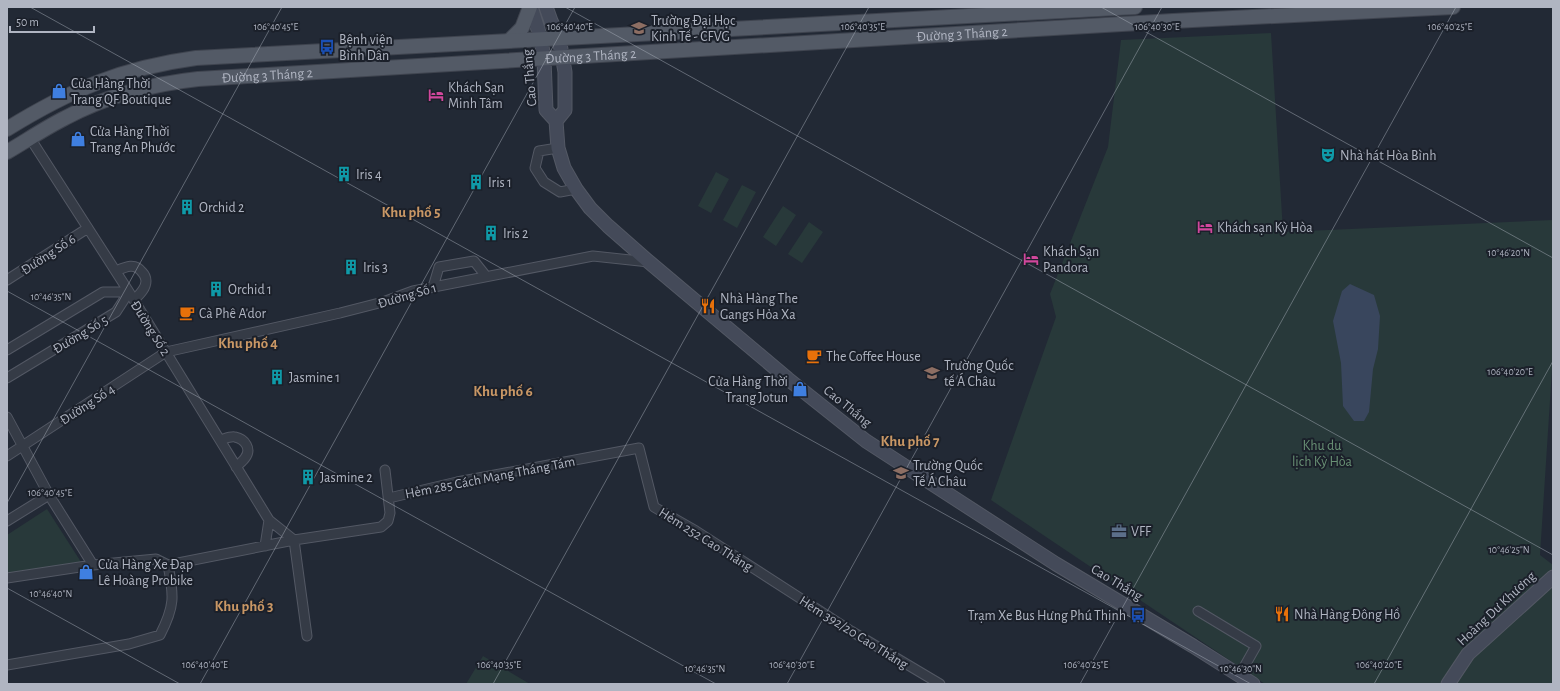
<svg xmlns="http://www.w3.org/2000/svg" width="1560" height="691" viewBox="0 0 1560 691" font-family="'Alegreya Sans',sans-serif">
  <style>
    .green { fill: #28393a }
    .water { fill: #39465d }
    .lines { fill: none; stroke-linecap: round; stroke-linejoin: round }
    .street-casing { stroke: #535864; stroke-width: 11 }
    .secondary-casing { stroke: #535864; stroke-width: 15 }
    .primary-casing { stroke: #3f444f; stroke-width: 16 }
    .street { stroke: #353b46; stroke-width: 9 }
    .secondary { stroke: #444a59; stroke-width: 13 }
    .primary { stroke: #535a66; stroke-width: 14 }
    .ticks { fill: none; stroke: #b0b5c2; stroke-width: 1; stroke-opacity: 0.45 }
    .labels { text-anchor: middle; stroke-width: 4; stroke-linejoin: round; paint-order: stroke }
    .poi-label { font-size: 14px; fill: #b0b5c2; stroke: #1b202a; text-anchor: start }
    .street-label { font-size: 14px; fill: #b0b5c2; stroke: #1b202a }
    .park-label { font-size: 14px; fill: #699175; stroke: #1b202a }
    .neighbourhood-label { font-size: 15px; font-weight: bold; fill: #c99765; stroke: #1b202a }
    .ticks-label { font-size: 10px; text-anchor: middle; fill: #b0b5c2; stroke: #1b202a; stroke-width: 4; stroke-linejoin: round; paint-order: stroke }
  </style>
  <rect width="100%" height="100%" fill="#222935"/>
  <!-- green -->
  <path class="green" d="M1271,33L1283,232L1553,220V354L1540,555L1553,565V684H1265L991,500L1056,317L1050,294L1108,147L1121,40Z
    M716,172L729,179L711,213L698,206Z
    M742,185L756,192L737,228L723,220Z
    M783,206L796,215L776,246L763,237Z
    M809,222L823,232L802,263L788,254Z
    M47,509L81,562L7,575V535Z
    M483,656L530,684H466Z"/>
  <!-- water -->
  <path class="water" d="M1350,284L1374,295L1380,316L1378,349L1373,369L1369,412L1364,421H1354L1343,406L1341,363L1333,321L1342,291Z"/>
  <g class="lines">
    <!-- street casing -->
    <g class="street-casing">
      <path id="street" d="M30,138L129,292L269,520L294,540L307,636
        M558,148L539,151L535,168L544,182L560,192L576,189
        M116,271C125,267 135,262 142,272C144,274 146,278 146,281C146,289 139,295 134,300
        M7,280L88,228
        M433,287L439,267L474,261L486,276
        M7,350L103,292H129
        M7,378L116,312L129,292
        M7,417L49,495L93,565
        M220,440C224,439 231,436 235,437C245,439 252,449 245,458C243,461 239,464 236,467
        M7,456L166,352L340,313L383,302L413,291L593,256L649,262
        M389,498L457,482L639,448L654,507L696,531L851,631L940,684
        M7,521L49,495
        M265,546L269,520
        M7,578L93,565L156,559L168,565
        M1198,611L1256,646L1239,676
        M7,665L129,644L160,635C175,606 174,596 168,565L294,540L381,527L388,521L390,513L385,470"/>
    </g>
    <!-- secondary casing -->
    <g class="secondary-casing">
      <path id="secondary" d="M531,7L541,39L544,59L546,110L556,121L558,148L564,168L576,189L590,208L608,226L649,262L788,379L866,441L1056,564L1193,646L1253,684
        M546,7L551,21L559,38L565,72V110L556,121
        M1448,684L1468,654L1553,577"/>
    </g>
    <!-- primary casing -->
    <g class="primary-casing">
      <g id="primary">
        <path d="M509,41L522,28L530,7"/>
        <path d="M7,129C70,90 122,68 196,58L1135,7"/>
        <path id="s1" d="M7,152C26,141 45,128 65,118C106,96 152,84 198,79L1173,21L1453,7"/>
      </g>
    </g>
    <!-- street -->
    <use href="#street" class="street"/>
    <!-- secondary -->
    <use href="#secondary" class="secondary"/>
    <!-- primary -->
    <use href="#primary" class="primary"/>
  </g>
  <!-- ticks -->
  <path class="ticks" d="M30,7L1251,684M565,7L1553,555M1101,7L1553,258M7,291L716,684M7,503L282,7M7,588L180,684M200,684L575,7M493,684L869,7M787,684L1162,7M1080,684L1456,7M1374,684L1553,361"/>
  <!-- icons -->
  <defs>
    <g id="university-bare" transform="scale(1.2)"><path d="M0-5L7-2L0 1L-7-2ZM-4 1L0 2.5L4 1V4Q0 6-4 4Z" fill="#8d6e63" stroke="#1b202a" stroke-width="2.5" paint-order="stroke"/></g>
    <g id="bus-bare" transform="scale(1.2)"><path d="M-5-6H5V4H4V6H2V4H-2V6H-4V4H-5ZM-3.5-4V0h7V-4ZM-3.5 1.2v1.5H-2V1.2ZM2 1.2v1.5H3.5V1.2Z" fill="#1a4fb4" stroke="#1b202a" stroke-width="2.5" paint-order="stroke"/></g>
    <g id="shop-bare" transform="scale(1.2)"><path d="M-5-2.5h2.3a2.7 3.5 0 0 1 5.4 0H5L5.5 6h-11ZM-1.5-2.5h3a1.5 2.3 0 0 0-3 0Z" fill="#3f7fe0" stroke="#1b202a" stroke-width="2.5" paint-order="stroke"/></g>
    <g id="hotel-bare" transform="scale(1.2)"><path d="M-6-4.5h1.5V1H6V5H4.5V3h-9V5H-6ZM-4 0a1.8 1.8 0 1 1 3.6 0ZM.5 0V-2.5h3Q6-2.5 6 0Z" fill="#d1479c" stroke="#1b202a" stroke-width="2.5" paint-order="stroke"/></g>
    <g id="theatre-bare" transform="scale(1.2)"><path d="M-5-5.5Q0-4 5-5.5V0Q5 5 0 6Q-5 5-5 0ZM-3.3-2.5H-1v1.5H-3.3ZM1-2.5H3.3v1.5H1ZM-2.8 1Q0 5.5 2.8 1Z" fill="#0f9aa8" stroke="#1b202a" stroke-width="2.5" paint-order="stroke"/></g>
    <g id="building-bare" transform="scale(1.2)"><path d="M-4-6H4V6H1V3H-1V6H-4ZM-2.5-4.3h1.7v1.8h-1.7ZM.8-4.3h1.7v1.8H.8ZM-2.5-1h1.7V.8h-1.7ZM.8-1h1.7V.8H.8Z" fill="#0f9aa8" stroke="#1b202a" stroke-width="2.5" paint-order="stroke"/></g>
    <g id="restaurant-bare" transform="scale(1.2)"><path d="M-5-6h1v4h1v-4h1v4h1v-4h1v5L-1.5 .5V6h-2V.5L-5-1ZM5-6V6H3V1.5H1.5Q1.5-4 5-6Z" fill="#e8710a" stroke="#1b202a" stroke-width="2.5" paint-order="stroke"/></g>
    <g id="cafe-bare" transform="scale(1.2)"><path d="M-5.5-4.5H6V0H3Q3 3.5 0 3.5H-2.5Q-5.5 3.5-5.5 0ZM3-3.2v2h1.7v-2ZM-6 4.5H4V6H-6Z" fill="#e8710a" stroke="#1b202a" stroke-width="2.5" paint-order="stroke"/></g>
    <g id="school-bare" transform="scale(1.2)"><path d="M0-5L7-2L0 1L-7-2ZM-4 1L0 2.5L4 1V4Q0 6-4 4Z" fill="#8d6e63" stroke="#1b202a" stroke-width="2.5" paint-order="stroke"/></g>
    <g id="office-bare" transform="scale(1.2)"><path d="M-6-3h4V-5.5h4V-3h4V5H-6ZM-1-4.5V-3h2v-1.5ZM-6 0V1H6V0Z" fill="#5c6f8a" stroke="#1b202a" stroke-width="2.5" paint-order="stroke"/></g>
  </defs>
  <g fill-rule="evenodd">
    <use href="#university-bare" x="639" y="28"/>
    <use href="#bus-bare" x="327" y="47"/>
    <use href="#shop-bare" x="59" y="91"/>
    <use href="#hotel-bare" x="436" y="95"/>
    <use href="#shop-bare" x="78" y="139"/>
    <use href="#theatre-bare" x="1328" y="155"/>
    <use href="#building-bare" x="344" y="174"/>
    <use href="#building-bare" x="476" y="182"/>
    <use href="#building-bare" x="187" y="207"/>
    <use href="#hotel-bare" x="1205" y="227"/>
    <use href="#building-bare" x="491" y="233"/>
    <use href="#hotel-bare" x="1031" y="259"/>
    <use href="#building-bare" x="351" y="267"/>
    <use href="#building-bare" x="216" y="289"/>
    <use href="#restaurant-bare" x="708" y="306"/>
    <use href="#cafe-bare" x="187" y="313"/>
    <use href="#cafe-bare" x="814" y="356"/>
    <use href="#school-bare" x="932" y="373"/>
    <use href="#building-bare" x="277" y="377"/>
    <use href="#shop-bare" x="800" y="389"/>
    <use href="#school-bare" x="901" y="473"/>
    <use href="#building-bare" x="308" y="477"/>
    <use href="#office-bare" x="1119" y="531"/>
    <use href="#shop-bare" x="86" y="572"/>
    <use href="#restaurant-bare" x="1282" y="614"/>
    <use href="#bus-bare" x="1138" y="615"/>
  </g>
  <g class="labels">
    <!-- poi labels -->
    <g class="poi-label">
      <text x="651" y="25">Trường Đại Học<tspan x="651" dy="16">Kinh Tế - CFVG</tspan></text>
      <text x="339" y="44">Bệnh viện<tspan x="339" dy="16">Bình Dân</tspan></text>
      <text x="71" y="88">Cửa Hàng Thời<tspan x="71" dy="16">Trang QF Boutique</tspan></text>
      <text x="448" y="92">Khách Sạn<tspan x="448" dy="16">Minh Tâm</tspan></text>
      <text x="90" y="136">Cửa Hàng Thời<tspan x="90" dy="16">Trang An Phước</tspan></text>
      <text x="1340" y="160">Nhà hát Hòa Bình</text>
      <text x="356" y="179">Iris 4</text>
      <text x="488" y="187">Iris 1</text>
      <text x="199" y="212">Orchid 2</text>
      <text x="1217" y="232">Khách sạn Kỳ Hòa</text>
      <text x="503" y="238">Iris 2</text>
      <text x="1043" y="256">Khách Sạn<tspan x="1043" dy="16">Pandora</tspan></text>
      <text x="363" y="272">Iris 3</text>
      <text x="228" y="294">Orchid 1</text>
      <text x="720" y="303">Nhà Hàng The<tspan x="720" dy="16">Gangs Hỏa Xa</tspan></text>
      <text x="199" y="318">Cà Phê A'dor</text>
      <text x="826" y="361">The Coffee House</text>
      <text x="944" y="370">Trường Quốc<tspan x="944" dy="16">tế Á Châu</tspan></text>
      <text x="289" y="382">Jasmine 1</text>
      <text x="788" y="386" text-anchor="end">Cửa Hàng Thời<tspan x="788" dy="16">Trang Jotun</tspan></text>
      <text x="913" y="470">Trường Quốc<tspan x="913" dy="16">Tế Á Châu</tspan></text>
      <text x="320" y="482">Jasmine 2</text>
      <text x="1131" y="536">VFF</text>
      <text x="98" y="569">Cửa Hàng Xe Đạp<tspan x="98" dy="16">Lê Hoàng Probike</tspan></text>
      <text x="1294" y="619">Nhà Hàng Đông Hồ</text>
      <text x="1126" y="620" text-anchor="end">Trạm Xe Bus Hưng Phú Thịnh</text>
    </g>
    <!-- street labels -->
    <g class="street-label">
      <text dy="5" stroke="none"><textPath href="#s1" startOffset="972">Đường 3 Tháng 2</textPath></text>
      <text dy="5" stroke="none"><textPath href="#s1" startOffset="600">Đường 3 Tháng 2</textPath></text>
      <text dy="5" stroke="none"><textPath href="#s1" startOffset="276">Đường 3 Tháng 2</textPath></text>
      <text transform="translate(529 78) rotate(-95)" y="5">Cao Thắng</text>
      <text transform="translate(48 254) rotate(-33)" y="5">Đường Số 6</text>
      <text transform="translate(407 295) rotate(-16)" y="5">Đường Số 1</text>
      <text transform="translate(151 328) rotate(58)" y="5">Đường Số 2</text>
      <text transform="translate(80 334) rotate(-31)" y="5">Đường Số 5</text>
      <text transform="translate(87 404) rotate(-33)" y="5">Đường Số 4</text>
      <text transform="translate(848 406) rotate(39)" y="5">Cao Thắng</text>
      <text transform="translate(490 477) rotate(-11)" y="5">Hẻm 285 Cách Mạng Tháng Tám</text>
      <text transform="translate(706 539) rotate(32)" y="5">Hẻm 252 Cao Thắng</text>
      <text transform="translate(1117 582) rotate(31)" y="5">Cao Thắng</text>
      <text transform="translate(1496 608) rotate(-43)" y="5">Hoàng Dư Khương</text>
      <text transform="translate(854 632) rotate(32)" y="5">Hẻm 392/20 Cao Thắng</text>
    </g>
    <!-- park labels -->
    <g class="park-label">
      <text x="1322" y="450">Khu du<tspan x="1322" dy="16">lịch Kỳ Hòa</tspan></text>
    </g>
    <!-- neighbourhood labels -->
    <g class="neighbourhood-label">
      <text x="411" y="217">Khu phố 5</text>
      <text x="248" y="348">Khu phố 4</text>
      <text x="503" y="396">Khu phố 6</text>
      <text x="910" y="446">Khu phố 7</text>
      <text x="244" y="611">Khu phố 3</text>
    </g>
  </g>
  <g class="ticks-label">
    <text x="276" y="30">106°40'45"E</text>
    <text x="570" y="30">106°40'40"E</text>
    <text x="863" y="30">106°40'35"E</text>
    <text x="1157" y="30">106°40'30"E</text>
    <text x="1450" y="30">106°40'25"E</text>
    <text x="1509" y="256">10°46'20"N</text>
    <text x="51" y="300">10°46'35"N</text>
    <text x="1510" y="375">106°40'20"E</text>
    <text x="50" y="496">106°40'45"E</text>
    <text x="1509" y="553">10°46'25"N</text>
    <text x="51" y="597">10°46'40"N</text>
    <text x="205" y="668">106°40'40"E</text>
    <text x="499" y="668">106°40'35"E</text>
    <text x="792" y="668">106°40'30"E</text>
    <text x="1086" y="668">106°40'25"E</text>
    <text x="1379" y="668">106°40'20"E</text>
    <text x="705" y="672">10°46'35"N</text>
    <text x="1241" y="672">10°46'30"N</text>
  </g>
  <!-- border -->
  <rect width="1560" height="691" fill="none" stroke="#b0b5c2" stroke-width="16"/>
  <!-- scale -->
  <path d="M10 26v6h84v-6" fill="none" stroke="#b0b5c2" stroke-width="2"/>
  <text x="16" y="26" font-size="12" fill="#b0b5c2" stroke="#1b202a" stroke-width="3" paint-order="stroke">50 m</text>
</svg>
